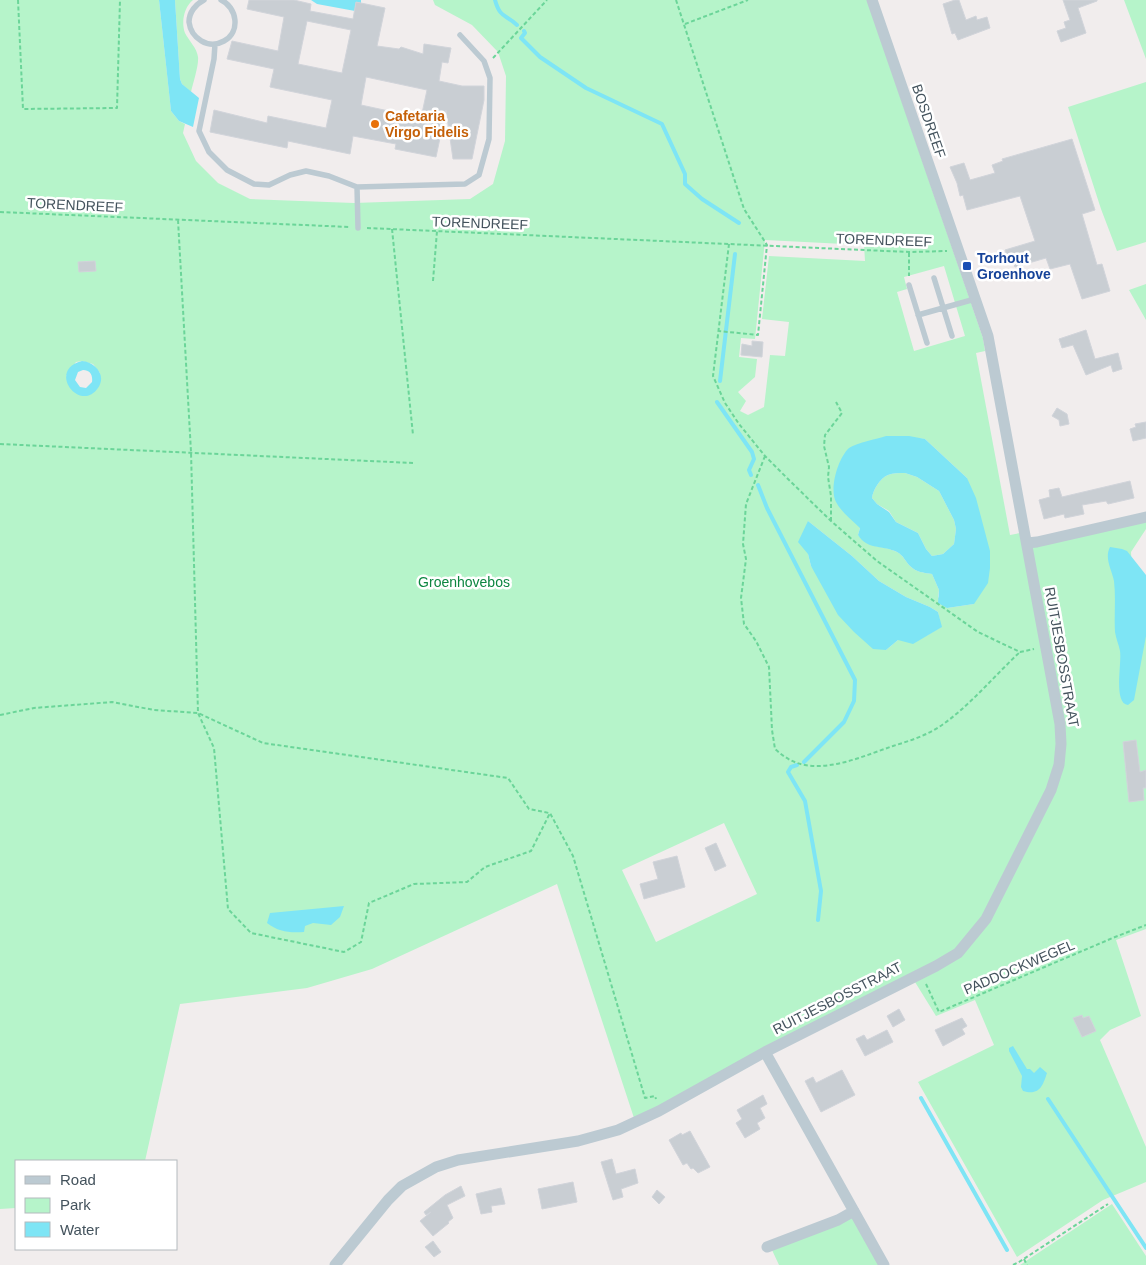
<svg xmlns="http://www.w3.org/2000/svg" width="1146" height="1265" viewBox="0 0 1146 1265" font-family="Helvetica,sans-serif">
  <style>
    .green { fill: #b6f4ca; fill-rule: evenodd }
    .water { fill: #7ee5f5; fill-rule: evenodd }
    .lines { fill: none; stroke-linecap: round; stroke-linejoin: round }
    .stream { stroke: #7ee5f5; stroke-width: 4 }
    .building { fill: #c9ced3; stroke: #d1d4da; fill-rule: evenodd }
    .path { stroke: #6bd599; stroke-width: 2; stroke-dasharray: 4 2.5; stroke-linecap: butt }
    .service { stroke: #bccad2; stroke-width: 5.5 }
    .minor { stroke: #bccad2; stroke-width: 11 }
    .food-dot { fill: #e8710a; stroke: #fff; stroke-width: 2 }
    .transit-dot { fill: #1a4fb4; stroke: #fff; stroke-width: 2 }
    .labels { text-anchor: middle; stroke-width: 5; stroke-linejoin: round; paint-order: stroke }
    .food-label { font-size: 14px; font-weight: bold; fill: #c56008; stroke: #fff; text-anchor: start }
    .street-label { font-size: 14px; fill: #44535d; stroke: #fff }
    .transit-label { font-size: 14px; font-weight: bold; fill: #164399; stroke: #fff; text-anchor: start }
    .park-label { font-size: 14px; fill: #0d8641; stroke: #fff }
  </style>
  <rect width="100%" height="100%" fill="#f1eded"/>
  <!-- green -->
  <path class="green" d="M0,0H159L171,111L179,121L185,124L183,133L196,161L218,183L250,199L354,203L470,199L493,184L505,141L506,76L498,52L472,25L435,5L433,0H867L983,338L985,351L976,353L1010,535L1020,533L1023,548L1146,521V529L1131,552L1133,592L1146,609V929L1116,940L1141,1016L1110,1030L1100,1040L1146,1147V1182L1103,1200L1017,1257L918,1082L994,1045L975,1000L936,1016L915,982L634,1118L557,884L372,969L307,988L180,1004L145,1161H16V1208L0,1209ZM765,240L864,245L865,261L769,256L762,319L789,322L785,356L770,355L764,407L748,415L740,411L746,401L738,392L755,377L757,359L739,357L741,338L755,339ZM944,266L965,336L914,351L897,292L907,289L904,277ZM82,361L93,364L100,373L97,389L88,395L66,376L76,362ZM886,436L925,439L967,478L974,604L947,608L938,597L939,590L932,574C924,573 916,572 910,566C905,561 904,556 897,552C880,544 875,551 858,535ZM808,521L852,556L879,581L906,597L930,607L938,612L941,627L926,636L898,640L886,650L811,566L808,554ZM724,823L757,894L656,942L622,870Z
    M175,0H193C184,7 181,22 185,33C189,41 197,48 198,57C199,65 193,83 191,92L182,84L180,79Z
    M1124,0H1146V59Z
    M1146,82V242L1117,251L1101,209L1068,107Z
    M1146,284V320L1129,290Z
    M905,473L917,477L939,491L954,520L956,529L954,544L943,554L932,556L926,549L918,533L896,522L889,511L877,504L872,498C873,490 880,478 888,475C893,473 900,473 905,473Z
    M1112,1204L1146,1256V1265H1020Z
    M854,1216L881,1265H779L772,1250Z"/>
  <!-- water -->
  <path class="water" d="M159,0H175L180,79L182,84L199,98L193,127L179,121L171,111Z
    M311,0H361V3L356,2L355,11L317,4Z
    M82,361C95,362 107,375 98,388C80,414 46,370 82,361ZM83,370C90,370 93,375 92,382L86,388L80,387L75,380L78,372Z
    M886,436H909L925,439L967,478L976,498L990,551V568L988,583L974,604L947,608L938,603L939,590L932,574C924,573 916,572 910,566C905,561 904,556 897,552C883,545 867,550 858,535L860,528C852,520 842,513 836,502C829,489 838,458 849,448C856,443 877,439 886,436ZM905,473L917,477L939,491L954,520L956,529L954,544L943,554L932,556L926,549L918,533L896,522L889,512L877,504L872,498C873,490 880,478 888,475C893,473 900,473 905,473Z
    M808,521L852,556L879,581L906,597L930,607L938,612L942,627L913,644L898,640L886,650L873,649L854,632L838,615L811,566L808,554L798,542Z
    M1110,547L1122,549L1127,551L1146,575V636L1134,700L1128,705C1113,703 1122,664 1120,651C1119,645 1116,639 1115,632C1114,615 1116,598 1114,581C1112,570 1104,558 1110,547Z
    M344,906L340,917L331,925L313,923L305,926L304,932C289,933 279,932 267,923L270,913Z
    M1013,1046L1027,1069H1030L1034,1073L1040,1067L1047,1073C1043,1085 1040,1096 1023,1091L1021,1087L1022,1076L1009,1051V1048Z"/>
  <g class="lines">
    <!-- stream -->
    <path class="stream" d="M495,0C500,18 505,14 517,25
      M524,31L525,33L521,38L540,57L586,88L662,124L685,174V184L702,199L739,223
      M720,381L735,254
      M717,402L752,452L754,459L749,470L751,475
      M758,485L767,508L855,680L854,701L844,722L804,762
      M797,765L791,767L788,772L805,801L821,891L818,920
      M921,1098L1007,1250
      M1048,1099L1146,1248"/>
  </g>
  <!-- building -->
  <path class="building" d="M249,0H294L311,4L310,11L353,19L356,2L385,8L377,46L399,49L401,47L423,54L424,44L451,48L448,63L442,62L439,81L462,86H484V100L472,159H453L446,110L436,157L395,149L396,144L353,136L350,154L288,141L287,148L210,132L214,110L267,123L268,116L326,128L332,100L270,87L274,69L227,59L232,41L278,51L284,17L247,9ZM307,21L351,30L342,73L298,64ZM366,77L427,90L421,118L361,105Z
    M955,0H959L966,20L976,16L977,20L987,17L990,28L958,40L955,33L952,34L943,4Z
    M1063,0H1097V1L1078,8L1086,33L1061,42L1057,31L1066,28L1064,22L1070,20Z
    M1072,139L1095,210L1082,214L1097,265L1102,264L1110,291L1082,299L1070,264L1050,269L1046,258L1015,267L1013,262L1009,263L1005,250L1035,241L1020,196L967,210L963,195L960,196L957,183L950,167L964,163L970,180L995,173L992,165L1003,161L1002,159Z
    M95,261L96,271L79,272L78,262Z
    M1086,330L1095,359L1118,353L1122,369L1113,372L1111,365L1086,375L1073,345L1062,348L1059,339Z
    M752,341L763,342L762,357L741,355L742,344L752,346Z
    M1057,408L1067,414L1069,424L1060,426L1059,420L1052,416Z
    M1146,422V438L1133,441L1130,429L1136,427L1135,424Z
    M1130,481L1134,498L1108,504L1106,501L1082,505L1084,514L1065,518L1064,514L1044,519L1039,500L1050,497L1049,490L1059,488L1062,497Z
    M1136,740L1140,772L1146,770V788H1143L1144,800L1129,802L1123,742Z
    M716,843L726,866L715,871L705,848Z
    M677,856L685,887L644,899L640,884L658,879L653,862Z
    M899,1009L905,1020L893,1027L887,1016Z
    M1082,1015L1083,1018L1089,1016L1096,1031L1082,1037L1073,1018Z
    M962,1018L967,1026L962,1029L965,1034L943,1046L935,1030Z
    M887,1030L893,1042L865,1056L856,1039L864,1035L867,1040Z
    M842,1070L855,1095L821,1112L805,1081L813,1077L816,1083Z
    M763,1095L767,1104L760,1108L765,1118L757,1123L760,1129L745,1138L736,1123L742,1119L737,1110Z
    M690,1131L710,1167L698,1173L693,1168L691,1169L687,1163L683,1165L669,1140L681,1133L682,1135Z
    M612,1159L616,1174L635,1169L638,1183L621,1189L623,1197L613,1200L601,1162Z
    M573,1182L577,1202L542,1209L538,1189Z
    M461,1186L465,1196L447,1205L453,1218L448,1222L449,1223L433,1236L420,1221L431,1212L426,1215L424,1212L445,1195Z
    M501,1188L505,1204L491,1206L492,1212L481,1214L476,1194Z
    M657,1190L665,1197L659,1204L652,1197Z
    M433,1241L441,1252L434,1257L425,1247Z"/>
  <g class="lines">
    <!-- path -->
    <path class="path" d="M18,0L23,109L117,108L120,0
      M676,0L744,209L767,245L758,335L719,331
      M685,24L748,0
      M493,58L547,0
      M0,212L350,227
      M178,220L191,452L198,713L214,748L228,909L251,933L344,952L361,942L369,903L414,884L467,882L485,867L531,851L550,813L573,856L645,1098L655,1096L656,1099
      M367,228L909,252L947,251
      M392,229L413,435
      M729,244L713,376L725,403L739,424L765,456L789,480L831,521L877,561L978,632L1020,652L1034,649
      M909,253V276
      M433,281L437,231
      M0,444L413,463
      M765,456L746,504L743,544L746,559L741,598L744,624L756,641L769,667L772,730L775,749C784,757 793,763 805,765C834,770 866,755 893,746C909,741 925,736 939,727C969,707 993,677 1020,652
      M831,521V496L828,477L829,467L824,446L825,435L842,413L836,402
      M0,715L34,708L112,702L154,710L198,713L263,743L508,778L529,809L549,813
      M926,984L939,1012L1115,937L1146,925
      M1024,1259L1027,1265
      M1013,1265L1019,1262L1108,1204"/>
    <!-- service -->
    <path class="service" d="M204,0C196,4 189,12 189,22C191,38 208,50 224,41C241,32 237,7 221,0
      M215,44L214,59L199,131L209,152L227,170L254,184L269,185L290,175L306,171L329,176L357,187L465,184L479,175L489,139L490,78L484,61L460,35
      M357,187L358,228
      M934,278L952,336
      M909,285L927,343
      M918,315L975,299"/>
    <!-- minor -->
    <path class="minor" d="M1027,543L1037,542L1146,517
      M765,1052L884,1265
      M767,1247L838,1220L854,1211
      M335,1265L388,1200L402,1186L436,1167L458,1160L578,1141L618,1130L659,1111L765,1052L936,966L958,953L986,919L1051,790L1059,765L1061,744L1060,724L988,336L872,0"/>
  </g>
  <!-- markers -->
  <circle class="food-dot" cx="375" cy="124" r="5"/>
  <rect class="transit-dot" x="962" y="261" width="10" height="10" rx="2.5"/>
  <g class="labels">
    <!-- food labels -->
    <g class="food-label">
      <text x="385" y="121">Cafetaria<tspan x="385" dy="16">Virgo Fidelis</tspan></text>
    </g>
    <!-- street labels -->
    <g class="street-label">
      <text transform="translate(929 121) rotate(71)" y="5">BOSDREEF</text>
      <text transform="translate(75 205) rotate(3)" y="5">TORENDREEF</text>
      <text transform="translate(480 223) rotate(2)" y="5">TORENDREEF</text>
      <text transform="translate(884 240) rotate(2)" y="5">TORENDREEF</text>
      <text transform="translate(1062 657) rotate(80)" y="5">RUITJESBOSSTRAAT</text>
      <text transform="translate(1019 967) rotate(-23)" y="5">PADDOCKWEGEL</text>
      <text transform="translate(837 998) rotate(-27)" y="5">RUITJESBOSSTRAAT</text>
    </g>
    <!-- transit labels -->
    <g class="transit-label">
      <text x="977" y="263">Torhout<tspan x="977" dy="16">Groenhove</tspan></text>
    </g>
    <!-- park labels -->
    <g class="park-label">
      <text x="464" y="587">Groenhovebos</text>
    </g>
  </g>
  <!-- legend -->
  <rect x="15" y="1160" width="162" height="90" fill="#ffffff" stroke="#b4babe"/>
  <rect x="25" y="1176" width="25" height="8" fill="#bccad2" stroke="#b4babe"/>
  <text x="60" y="1185" font-size="15" fill="#44535d">Road</text>
  <rect x="25" y="1198" width="25" height="15" fill="#b6f4ca" stroke="#b4babe"/>
  <text x="60" y="1210" font-size="15" fill="#44535d">Park</text>
  <rect x="25" y="1222" width="25" height="15" fill="#7ee5f5" stroke="#b4babe"/>
  <text x="60" y="1235" font-size="15" fill="#44535d">Water</text>
</svg>
